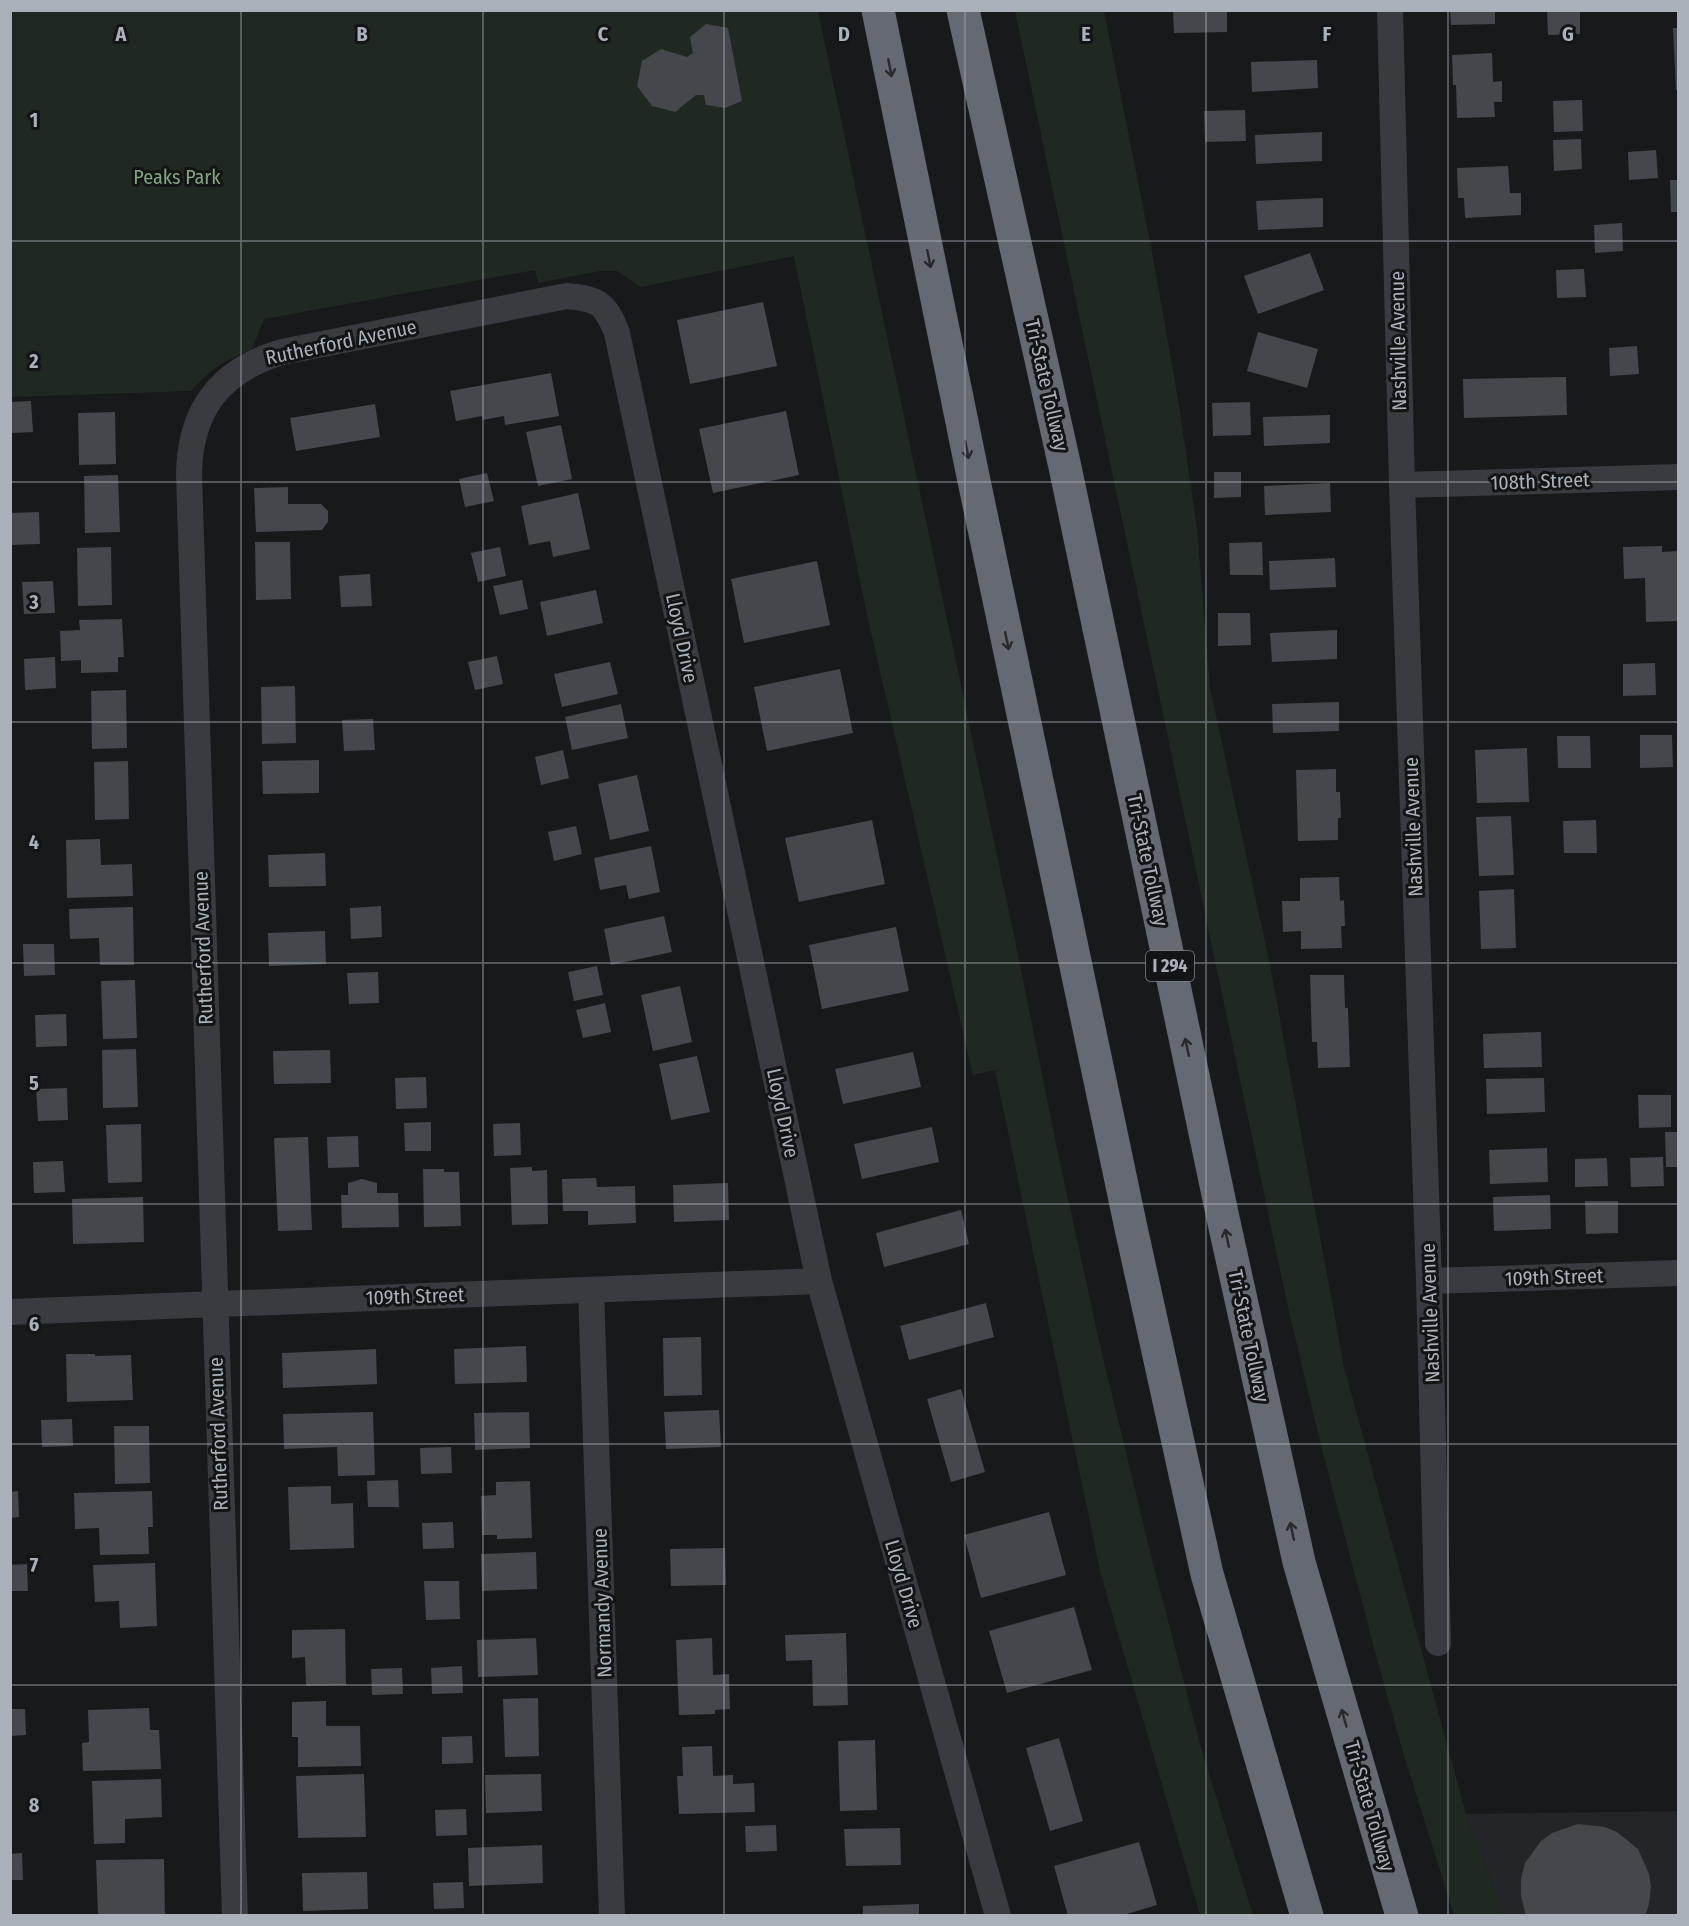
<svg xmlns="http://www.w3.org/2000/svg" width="1689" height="1926" viewBox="0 0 1689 1926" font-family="'Fira Sans Condensed',sans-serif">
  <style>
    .built { fill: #242528 }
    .green { fill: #202921 }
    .building { fill: #44474b }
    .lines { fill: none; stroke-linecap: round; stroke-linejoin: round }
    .minor { stroke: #393b40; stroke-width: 26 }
    .highway { stroke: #656971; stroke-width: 33 }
    .oneway { stroke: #28292d }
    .grid { fill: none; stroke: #aab1bb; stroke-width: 1.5; stroke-opacity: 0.55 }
    .labels { text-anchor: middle; stroke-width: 6; stroke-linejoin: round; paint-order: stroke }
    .shield { fill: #131416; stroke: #7d828a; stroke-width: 1.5 }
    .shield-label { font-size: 18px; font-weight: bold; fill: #aab1bb }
    .park-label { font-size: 20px; fill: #82a681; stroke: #131416 }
    .street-label { font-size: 20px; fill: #aab1bb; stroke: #131416 }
    .grid-label { font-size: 20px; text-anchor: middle; font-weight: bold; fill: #aab1bb; stroke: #131416; stroke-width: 6; stroke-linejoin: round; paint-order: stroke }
  </style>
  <rect width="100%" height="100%" fill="#18191b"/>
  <!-- built -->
  <path class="built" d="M1678,1811V1915H1504L1466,1814Z"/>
  <!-- green -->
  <path class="green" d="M10,11H818L1013,931L1058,1153L1102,1354L1151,1555L1201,1748L1253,1915H1200L1101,1575L995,1070L973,1075L865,606L794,256L641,287L617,271H600L538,283L535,270L264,319L252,349C222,362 213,367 191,391L11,397Z
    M1015,11H1104L1152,252L1179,405L1197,529L1210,688L1270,965L1344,1367L1466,1814L1504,1915H1454L1403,1752L1375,1652L1319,1437L1287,1303Z"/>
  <!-- building -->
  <path class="building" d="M1173,10H1227V32L1174,33Z
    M1450,10H1495V24L1451,25Z
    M1547,10H1580V34L1548,35Z
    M706,24L728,28L742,101L725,108L706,105L704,95H696L675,112L652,106L637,86L642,61L661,49L687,57L693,53L690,37Z
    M1673,28H1678V90H1676Z
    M1492,53L1493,82L1502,81V102H1494L1495,117L1457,118L1456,85H1453L1452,55Z
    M1317,60L1318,88L1252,92L1251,62Z
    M1582,100L1583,131L1554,132L1553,101Z
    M1245,110L1246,141L1205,142L1204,111Z
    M1322,132V161L1256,164L1255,135Z
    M1581,139L1582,169L1554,171L1553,140Z
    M1656,150L1658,178L1629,180L1628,152Z
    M1508,166L1510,193H1521V215L1465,218L1464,198H1458L1457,168Z
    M1670,180H1678V212H1671Z
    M1323,198V227L1258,230L1256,201Z
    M1622,223L1623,251L1595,253L1594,225Z
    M1310,253L1324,290L1258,314L1244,276Z
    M1584,269L1586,297L1557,298L1556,270Z
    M763,302L777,366L690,384L677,320Z
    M1258,332L1318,349L1307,388L1247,371Z
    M1637,346L1639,374L1610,376L1609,348Z
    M551,373L559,416L505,425L504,416L483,420L482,416L456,421L450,391Z
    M1566,377L1567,415L1464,418L1463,379Z
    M31,401L33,432L10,433V402Z
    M1250,402L1251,435L1213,436L1212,403Z
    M375,404L380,437L296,451L290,418Z
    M786,411L799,475L713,493L699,429Z
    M115,412L116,464L79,465L78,413Z
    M1330,415V443L1264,446L1263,417Z
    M561,425L572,479L538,486L526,432Z
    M1214,472H1241V497L1214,498Z
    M487,473L494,501L465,507L459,479Z
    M118,475L120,532L85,533L84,476Z
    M1330,483L1331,512L1265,515L1264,486Z
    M288,487V504H321L328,511V522L322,530L256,532L254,488Z
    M578,493L590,549L553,557L550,541L529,545L521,506Z
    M39,512L40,544L10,545V513Z
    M255,542H290L291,599L256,600Z
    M1262,542L1263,575H1230L1229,543Z
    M1662,546V552L1678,551V621L1646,622L1645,578L1624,579L1623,547Z
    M111,547L112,605L78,606L77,548Z
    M500,547L506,576L478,582L471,553Z
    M1335,558L1336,587L1270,590L1269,561Z
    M817,561L830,625L744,643L731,579Z
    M370,574L372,606L341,607L339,576Z
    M522,580L528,609L500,615L493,586Z
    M53,581L55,613L24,614L22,582Z
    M596,590L603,623L547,636L540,602Z
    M1218,613H1250L1251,645L1218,646Z
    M122,619L124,657H118V672L81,673V660L61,661L60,631L80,630L79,620Z
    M1337,630V659L1272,662L1270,633Z
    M497,656L503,684L475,690L468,662Z
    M55,657L56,688L25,690L24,659Z
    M610,662L618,694L562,707L554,674Z
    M1655,663L1656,695L1623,696V664Z
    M840,669L853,733L767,751L754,687Z
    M295,686L296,743L262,744L261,687Z
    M126,690L127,748L92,749L91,691Z
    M1339,702V731L1273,733L1272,704Z
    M621,704L628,738L572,750L565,717Z
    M373,719L375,750L344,751L342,720Z
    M1640,735H1672L1673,767L1640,768Z
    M1557,736H1590L1591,768H1558Z
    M1527,748L1529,802L1477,803L1475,750Z
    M563,750L569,778L541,785L535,757Z
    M319,760V793L263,794L262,761Z
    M128,761L129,819L95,820L94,762Z
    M1336,769V792H1340L1341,818H1338V840L1298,841L1296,770Z
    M637,775L649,831L610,840L598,784Z
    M1511,816L1514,875L1479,876L1476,817Z
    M872,820L885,884L799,902L785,838Z
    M1596,820L1597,853H1564L1563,821Z
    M576,826L582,854L554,861L548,832Z
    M100,839L101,865L132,864L133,896L67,898L66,840Z
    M651,846L660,892L629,899L626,885L600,890L594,858Z
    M325,853L326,886L269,887L268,855Z
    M1339,877L1340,901L1344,900L1345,926H1341L1342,948L1301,949V931L1283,932L1282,901H1300V878Z
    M1514,889L1516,948L1481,949L1479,891Z
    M381,906L382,937L351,939L350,908Z
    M133,907L134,965H100L99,938L70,939L69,909Z
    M664,916L672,952L611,965L604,929Z
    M896,927L909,991L822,1009L809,945Z
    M325,931L326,964L269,966L268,933Z
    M23,944H54L55,975L24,976Z
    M597,966L603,995L574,1001L568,972Z
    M378,972L379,1003L349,1004L347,973Z
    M1310,975H1344L1345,1008H1348L1350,1067L1318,1068L1317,1042H1312Z
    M135,980L137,1038L103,1039L101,981Z
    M680,986L692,1042L653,1051L641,995Z
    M605,1003L611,1032L583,1038L576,1010Z
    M66,1014L67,1046L36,1047L35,1015Z
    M1541,1032L1542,1067L1484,1068L1483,1034Z
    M136,1049L138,1107L103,1108L102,1050Z
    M330,1050L331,1083L274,1084L273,1051Z
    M913,1052L921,1087L843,1104L835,1069Z
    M697,1056L710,1112L671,1120L659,1064Z
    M426,1077L427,1108L396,1109L395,1078Z
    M1544,1078L1545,1112L1487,1114L1486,1079Z
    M67,1088L68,1120L38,1121L36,1089Z
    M1638,1095H1671V1127L1639,1128Z
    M431,1122V1151H405L404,1123Z
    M520,1123L521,1155L494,1156L493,1124Z
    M141,1124L142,1182L108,1183L106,1125Z
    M932,1127L939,1162L862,1179L854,1144Z
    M1665,1132H1678V1167H1666Z
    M358,1136L359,1167L328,1168L327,1137Z
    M308,1137L312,1230L278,1231L274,1138Z
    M1547,1148L1548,1182L1490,1184L1489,1150Z
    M1663,1157L1664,1186L1631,1187L1630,1158Z
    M1607,1158L1608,1186L1575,1187V1159Z
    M63,1161L65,1192L34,1193L33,1162Z
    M532,1167V1171L547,1170L548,1224L512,1225L510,1168Z
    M423,1169H444V1172H459L461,1226L424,1227Z
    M596,1178L597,1187L635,1186L636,1223L588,1225V1211H563L562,1179Z
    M362,1179L377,1183V1193H398L399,1227L342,1228L341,1195H348V1183Z
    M728,1183L729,1220L674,1222L673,1185Z
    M1550,1195L1551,1229L1494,1231L1493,1197Z
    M143,1197L144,1242L73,1244L72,1199Z
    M1585,1201H1618V1233L1586,1234Z
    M961,1210L969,1244L884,1267L876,1233Z
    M986,1303L994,1337L909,1360L900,1326Z
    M701,1337L702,1395L664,1396L663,1338Z
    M526,1346L527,1382L455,1384L454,1349Z
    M376,1349L377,1384L283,1388L282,1353Z
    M66,1354H95V1356L131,1355L133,1400L67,1402Z
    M961,1389L985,1472L951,1482L927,1399Z
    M719,1410L721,1447L666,1449L664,1412Z
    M373,1412L375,1475L338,1476L337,1447L284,1449L283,1414Z
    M529,1412L530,1448L475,1450L474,1413Z
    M72,1419L73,1446L42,1447L41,1420Z
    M114,1426H149L150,1483L115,1484Z
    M451,1447L452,1473L421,1474L420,1448Z
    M398,1480L399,1507H368L367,1481Z
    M530,1481L532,1538L497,1539V1535H482L481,1496L496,1495V1482Z
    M331,1486V1504L353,1503L354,1548L290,1550L288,1487Z
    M18,1491L19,1517L10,1518V1492Z
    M152,1491L153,1527H148L149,1554L100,1555L99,1528L75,1529L74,1493Z
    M1049,1512L1066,1575L981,1598L964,1535Z
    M453,1522L454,1548L423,1549L422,1523Z
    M725,1548L726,1585L671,1586L670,1549Z
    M536,1552L537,1589L482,1591L481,1554Z
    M155,1563L157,1626L120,1628L119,1601L95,1602L93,1565Z
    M27,1564L28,1591H10V1565Z
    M424,1581H459L460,1619L426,1620Z
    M1074,1607L1092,1670L1007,1693L989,1631Z
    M345,1629L346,1685L306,1686L305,1657L292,1658V1630Z
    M846,1633L848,1705L813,1706L812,1660L786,1661L785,1635Z
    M536,1638L538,1675L478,1677L477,1640Z
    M712,1638L713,1675L729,1674L730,1709L715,1710V1714L679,1715L676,1640Z
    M462,1666L463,1693L432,1694L431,1668Z
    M402,1668L403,1694L372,1695L371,1669Z
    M538,1698L539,1756L505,1757L503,1699Z
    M326,1701V1726H360L361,1766L298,1767V1737H292V1702Z
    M149,1708L150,1730H159L161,1769L83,1771L82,1743L89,1742L88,1710Z
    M10,1709H25L26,1735L10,1736Z
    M472,1736L473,1763L442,1764V1737Z
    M1059,1738L1083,1821L1050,1831L1026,1748Z
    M875,1740L877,1810L840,1811L838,1741Z
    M712,1746L713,1776L733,1775V1784L754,1783L755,1812L679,1814L677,1776H683L682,1747Z
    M364,1774L366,1837L298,1838L296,1776Z
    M541,1774L542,1811L486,1813L485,1775Z
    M161,1779L162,1817L125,1819V1843L94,1844L92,1781Z
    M466,1809L467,1835L436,1836L435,1810Z
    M1578,1824L1605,1827L1617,1832L1638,1849L1649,1874L1651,1887L1649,1904L1645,1916H1526L1521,1896V1879L1525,1863L1541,1841L1552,1833Z
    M776,1825L777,1851L746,1852L745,1826Z
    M900,1828L901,1865L846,1866L844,1829Z
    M1139,1842L1157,1905L1120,1916H1068L1054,1866Z
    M542,1845L543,1883L469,1886L468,1848Z
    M22,1853L23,1880H10V1854Z
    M164,1859L165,1916H98L96,1860Z
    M367,1872L368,1909L303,1911L302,1873Z
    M463,1882L464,1908L434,1909L433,1883Z
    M919,1904V1916H863V1906Z"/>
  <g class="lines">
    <!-- minor -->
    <path class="minor" d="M1390,10L1402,485L1429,1281L1438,1643
      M1402,485L1678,477
      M1429,1281L1678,1273
      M591,1290L612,1916
      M10,1312L819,1281
      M235,1916L189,474C190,409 221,370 282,352L567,296C599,299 605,303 617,333L819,1281L998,1916"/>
    <!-- highway -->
    <path class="highway" d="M878,10L973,476L1131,1228L1207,1574L1307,1916
      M963,10L1065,467L1223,1218L1299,1562L1402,1916"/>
  </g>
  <!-- one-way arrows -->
  <defs><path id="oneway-shaft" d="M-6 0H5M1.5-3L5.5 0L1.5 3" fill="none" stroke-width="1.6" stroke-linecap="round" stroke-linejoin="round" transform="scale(1.5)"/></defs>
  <g class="oneway">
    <use href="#oneway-shaft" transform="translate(890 68) rotate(79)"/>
    <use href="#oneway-shaft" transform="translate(929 259) rotate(79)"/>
    <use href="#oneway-shaft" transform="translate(967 450) rotate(79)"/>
    <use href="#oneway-shaft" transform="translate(1007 641) rotate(78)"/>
    <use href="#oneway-shaft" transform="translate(1187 1047) rotate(-102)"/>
    <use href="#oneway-shaft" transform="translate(1227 1238) rotate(-102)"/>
    <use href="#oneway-shaft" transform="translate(1292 1531) rotate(-102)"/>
    <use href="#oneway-shaft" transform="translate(1344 1718) rotate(-106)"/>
  </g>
  <!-- grid -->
  <path class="grid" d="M241,10V1916M483,10V1916M724,10V1916M965,10V1916M1206,10V1916M1448,10V1916M10,241H1678M10,482H1678M10,722H1678M10,963H1678M10,1204H1678M10,1444H1678M10,1685H1678"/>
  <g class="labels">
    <!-- shield labels -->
    <rect class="shield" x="1146" y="951" width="48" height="30" rx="4.5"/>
    <g class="shield-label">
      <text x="1170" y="972">I 294</text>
    </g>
    <!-- park labels -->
    <g class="park-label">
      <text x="177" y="184">Peaks Park</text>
    </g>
    <!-- street labels -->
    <g class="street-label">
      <text transform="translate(1398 341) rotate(-91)" y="7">Nashville Avenue</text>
      <text transform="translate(341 342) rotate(-12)" y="7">Rutherford Avenue</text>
      <text transform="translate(1047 385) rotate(77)" y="7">Tri-State Tollway</text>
      <text transform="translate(1540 481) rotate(-2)" y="7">108th Street</text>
      <text transform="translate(682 638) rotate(78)" y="7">Lloyd Drive</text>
      <text transform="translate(1413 827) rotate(-92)" y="7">Nashville Avenue</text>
      <text transform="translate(1148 860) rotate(78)" y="7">Tri-State Tollway</text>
      <text transform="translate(203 948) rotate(-92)" y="7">Rutherford Avenue</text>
      <text transform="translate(783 1113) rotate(78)" y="7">Lloyd Drive</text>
      <text transform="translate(1554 1277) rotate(-2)" y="7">109th Street</text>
      <text transform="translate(415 1296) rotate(-2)" y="7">109th Street</text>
      <text transform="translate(1430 1313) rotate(-92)" y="7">Nashville Avenue</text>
      <text transform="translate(1249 1336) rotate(78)" y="7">Tri-State Tollway</text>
      <text transform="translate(218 1434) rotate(-92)" y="7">Rutherford Avenue</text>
      <text transform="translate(904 1584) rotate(74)" y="7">Lloyd Drive</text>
      <text transform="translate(602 1603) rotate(-92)" y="7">Normandy Avenue</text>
      <text transform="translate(1370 1806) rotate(74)" y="7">Tri-State Tollway</text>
    </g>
  </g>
  <g class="grid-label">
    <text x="121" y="41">A</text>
    <text x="362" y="41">B</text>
    <text x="603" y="41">C</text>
    <text x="844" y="41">D</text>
    <text x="1086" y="41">E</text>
    <text x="1327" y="41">F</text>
    <text x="1568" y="41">G</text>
    <text x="34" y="127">1</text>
    <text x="34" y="368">2</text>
    <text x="34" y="609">3</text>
    <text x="34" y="849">4</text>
    <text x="34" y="1090">5</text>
    <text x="34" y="1331">6</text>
    <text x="34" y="1572">7</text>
    <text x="34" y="1812">8</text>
  </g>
  <!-- border -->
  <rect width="1689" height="1926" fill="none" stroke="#aab1bb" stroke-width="24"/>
</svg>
